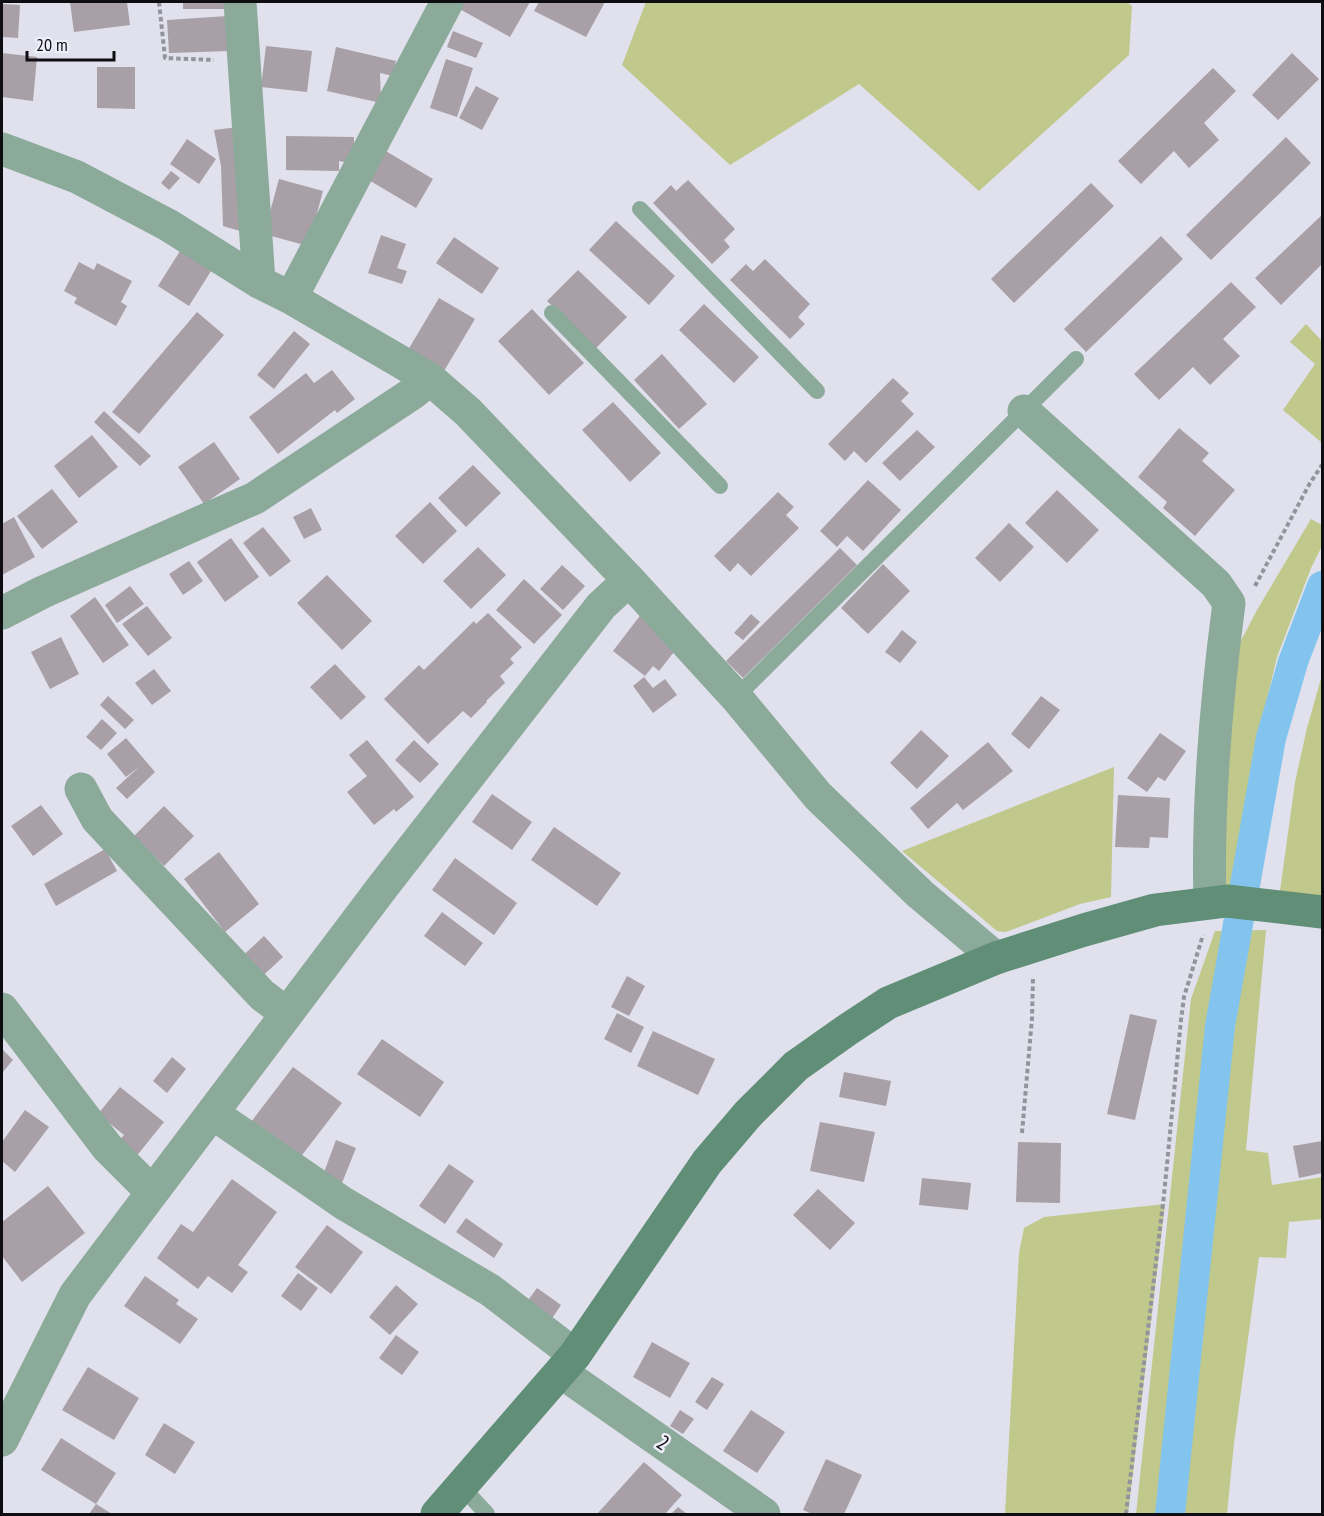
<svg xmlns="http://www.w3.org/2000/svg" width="1324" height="1516" viewBox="0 0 1324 1516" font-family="'PT Sans Narrow',sans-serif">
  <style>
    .green { fill: #c0c88c }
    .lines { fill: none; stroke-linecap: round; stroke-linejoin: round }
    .canal { stroke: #82c4ee; stroke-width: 30 }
    .building { fill: #a89fa7 }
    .path { stroke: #93939c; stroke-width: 4; stroke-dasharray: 4.5 3; stroke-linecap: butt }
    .service { stroke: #8caa9a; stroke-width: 16 }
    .minor { stroke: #8caa9a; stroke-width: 33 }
    .secondary { stroke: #608e77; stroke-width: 33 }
    .labels { text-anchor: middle; stroke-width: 5; stroke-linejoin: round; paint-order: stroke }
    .street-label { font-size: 21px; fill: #0e0e12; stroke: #edeefa }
  </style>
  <rect width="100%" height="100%" fill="#e0e1ec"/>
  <!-- green -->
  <path class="green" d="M646,2H1127L1132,6L1129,55L979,191L859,84L730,165L622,65Z
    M1306,324L1322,341V440L1321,442L1283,410L1315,364L1290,342Z
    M1311,519L1322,525V546L1311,568L1277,657L1254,754L1231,888L1220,882L1234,654L1257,610Z
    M1322,675V898L1280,891L1295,782L1307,728Z
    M1114,767L1111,897L1080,904L1006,932L997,931L902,851Z
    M1266,930L1246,1150L1268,1153L1272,1185L1322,1177V1219L1289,1222L1286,1258L1259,1257L1234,1443L1227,1514H1136L1191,999L1215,931Z
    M1165,1204L1128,1514H1005L1019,1253L1024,1228L1044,1217Z"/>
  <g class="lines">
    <!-- canal -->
    <path class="canal" d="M1170,1514L1220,1026L1271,738L1293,662L1322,586"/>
  </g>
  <!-- building -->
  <path class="building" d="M70,2H127L130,25L74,32Z
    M183,2H226V9H183Z
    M459,2H530L510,37L456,7Z
    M539,2H605L586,37L534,11Z
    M2,4L20,5L18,38L2,37Z
    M228,16L230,51L169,53L167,20Z
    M453,31L483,43L476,58L447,47Z
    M266,46L312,51L307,92L261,87Z
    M336,47L396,61L393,76L380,73L381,103L327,91Z
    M2,53L37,57L33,101L2,97Z
    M1292,53L1319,79L1278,120L1252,95Z
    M446,59L473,68L457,117L430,108Z
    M97,67H135V109L97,108Z
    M1213,68L1236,91L1204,123L1219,140L1189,168L1174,151L1141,184L1118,161Z
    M476,86L499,98L482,130L459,118Z
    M238,127L240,231L223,226L221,166L214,130Z
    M286,136L354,137V164L339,161V171L286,170Z
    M1286,137L1311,163L1211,260L1186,235Z
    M187,139L216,159L199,184L170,164Z
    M384,150L433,179L416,208L367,179Z
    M171,171L180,178L169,190L161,183Z
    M279,179L323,191L308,246L264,234Z
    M688,180L735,229L724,240L730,247L712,264L653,203L671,185L676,191Z
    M1091,183L1114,206L1014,303L991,279Z
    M1322,215V264L1281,305L1255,278Z
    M616,221L675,276L649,305L589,250Z
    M381,235L406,244L397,268L407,271L402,284L368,273Z
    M1161,236L1183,259L1086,352L1064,329Z
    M454,237L499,268L482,294L436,263Z
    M180,251L211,271L189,306L158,286Z
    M765,259L810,304L798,317L805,324L790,339L730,280L746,264L753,271Z
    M79,262L94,270L97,263L132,281L121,302L127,306L116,326L74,303L77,298L64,291Z
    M578,270L627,317L596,348L547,301Z
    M1231,282L1256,307L1223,339L1240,356L1210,385L1193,367L1159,400L1134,374Z
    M439,298L475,319L444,371L408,350Z
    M704,304L759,357L734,383L679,330Z
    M532,309L584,363L549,395L498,341Z
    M197,312L224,335L139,434L112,412Z
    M294,331L310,344L274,389L257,375Z
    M662,354L707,404L679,429L634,380Z
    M332,370L355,399L337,413L335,410L278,454L249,417L306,373L314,383Z
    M893,378L909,393L901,401L914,414L866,463L854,451L845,461L828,444Z
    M613,402L661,453L630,482L582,430Z
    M104,411L151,456L140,466L94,422Z
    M1179,428L1209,453L1202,461L1235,490L1195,536L1163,508L1167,502L1138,477Z
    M917,430L935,447L900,481L882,463Z
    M92,435L118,467L79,498L54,466Z
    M214,442L240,479L204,504L178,467Z
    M473,465L501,493L466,527L438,498Z
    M868,480L901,510L863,551L847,536L837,547L820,531Z
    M52,489L78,522L42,549L17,516Z
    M1057,490L1099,530L1067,563L1025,523Z
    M778,492L794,507L786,515L799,528L751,576L738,563L730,572L714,556Z
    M430,502L457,531L423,564L395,536Z
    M311,508L322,530L304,539L293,517Z
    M14,517L35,557L2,575V524Z
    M1009,523L1034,547L1000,582L975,558Z
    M263,527L291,561L270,577L243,543Z
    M231,538L259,577L225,602L197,562Z
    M478,547L506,575L471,609L443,581Z
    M840,548L857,565L743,678L726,661Z
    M189,561L203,581L183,595L169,574Z
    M883,564L910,591L868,634L841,608Z
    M562,565L585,586L563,610L540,589Z
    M327,575L372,621L342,650L297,603Z
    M524,579L562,615L534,644L496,610Z
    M130,586L144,604L117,623L105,605Z
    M95,597L129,645L103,663L70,616Z
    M147,606L172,638L148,656L122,624Z
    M488,613L522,647L510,659L514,663L500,676L505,683L486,701L487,702L471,718L463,711L428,744L384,699L419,665L424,670L474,621L476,624Z
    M642,613L681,643L659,671L653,666L645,676L613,651Z
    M751,614L760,622L743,640L734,633Z
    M902,630L917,642L900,663L885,652Z
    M61,637L79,674L50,689L31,652Z
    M335,664L366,697L341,720L310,687Z
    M154,669L171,691L152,705L135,683Z
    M644,677L653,688L665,679L677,695L653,713L633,686Z
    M108,696L134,720L125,729L100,705Z
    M1041,696L1060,710L1029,749L1011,734Z
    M102,719L117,733L101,750L86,737Z
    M921,730L949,756L917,789L890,763Z
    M1160,733L1186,751L1165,781L1158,777L1147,792L1127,778Z
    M126,738L155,772L127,799L116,788L140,766L126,777L107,754Z
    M367,740L414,797L396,812L394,809L374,825L347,792L367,776L349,755Z
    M414,740L439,764L420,783L395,760Z
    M988,742L1013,771L963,810L957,803L928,829L910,808Z
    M492,794L532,822L512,850L472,822Z
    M1118,795L1170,798L1168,838L1150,837L1149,848L1115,847Z
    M41,805L63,834L33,856L11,826Z
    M164,806L194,836L164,866L134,836Z
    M554,827L621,873L597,906L531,860Z
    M105,849L117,871L56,906L44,884Z
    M219,852L259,904L225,932L184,879Z
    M455,858L517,903L494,935L432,890Z
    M442,912L483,943L465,966L424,936Z
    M264,936L283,957L255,983L236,962Z
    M627,976L645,986L629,1016L611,1007Z
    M617,1013L644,1027L631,1053L604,1039Z
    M1130,1014L1157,1020L1135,1120L1107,1114Z
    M653,1031L715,1059L698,1095L637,1066Z
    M382,1039L444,1082L420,1117L357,1074Z
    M2,1049L13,1060L2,1073Z
    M172,1057L186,1069L167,1093L153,1081Z
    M293,1067L342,1103L299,1159L251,1122Z
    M844,1072L891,1081L886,1106L839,1097Z
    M120,1087L164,1122L135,1158L117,1143L124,1135L98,1114Z
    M25,1110L49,1127L15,1172L2,1161V1142Z
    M820,1122L875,1132L864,1182L810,1171Z
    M336,1140L356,1148L342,1183L323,1175Z
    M1322,1141V1173L1299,1178L1293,1146Z
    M1018,1142L1061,1143L1060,1203L1016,1202Z
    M449,1164L474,1181L445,1224L419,1206Z
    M922,1178L971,1183L968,1210L919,1205Z
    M232,1179L277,1212L238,1265L248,1272L232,1293L208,1276L198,1289L157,1258L181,1224L193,1232Z
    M48,1186L85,1233L22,1282L2,1256V1222Z
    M818,1189L855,1223L830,1250L793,1215Z
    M466,1218L503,1244L494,1258L456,1232Z
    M327,1225L363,1252L331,1294L295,1267Z
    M298,1273L318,1288L301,1311L281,1296Z
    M145,1276L179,1300L176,1304L198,1319L180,1344L124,1306Z
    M396,1285L418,1304L390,1335L369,1317Z
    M537,1288L561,1305L549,1323L524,1306Z
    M396,1335L419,1352L402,1375L379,1358Z
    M652,1342L690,1363L670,1398L633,1377Z
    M88,1367L139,1398L114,1440L62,1410Z
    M712,1377L724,1384L707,1410L695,1402Z
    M680,1410L694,1419L683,1434L670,1426Z
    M751,1410L785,1432L757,1473L723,1451Z
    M164,1423L195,1442L175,1474L145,1455Z
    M61,1438L116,1473L96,1504L41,1470Z
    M826,1459L862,1475L844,1514H812L803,1510Z
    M644,1462L682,1495L665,1514H597Z
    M96,1504L112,1514H89Z
    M678,1507L687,1514H671Z"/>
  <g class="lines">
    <!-- path -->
    <path class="path" d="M159,2L165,58L214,60
      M1255,586L1310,483L1322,465
      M1022,1133L1032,1018L1033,978
      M1126,1514L1164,1195L1181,1020L1184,997L1203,935"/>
    <!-- service -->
    <path class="service" d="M640,209L817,391
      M552,313L720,486
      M736,697L1076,359
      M462,1487L487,1514"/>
    <!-- minor -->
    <path class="minor" d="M240,2L259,282
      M2,149L77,177L168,225L259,282L291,298L430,379L468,412L629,580L736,697L818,796L920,894L996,958
      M291,298L447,2
      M1024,411L1216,584L1229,603C1216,702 1207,802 1210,902
      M2,613L43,592L255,498L413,393L430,379
      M81,789L97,819L262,995L287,1014
      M2,1009L107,1147L152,1192
      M212,1113L343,1203L490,1290L575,1355
      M561,1372L764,1514
      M2,1440L75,1295L381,889L601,606L629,580"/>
    <!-- secondary -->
    <path class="secondary" d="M437,1514L575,1355L707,1162L748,1114L796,1066L847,1030L888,1003L996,958L1084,930L1155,910L1227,901L1322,912"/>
  </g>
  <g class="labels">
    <!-- street labels -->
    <g class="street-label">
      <text transform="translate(663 1443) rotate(35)" y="7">2</text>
    </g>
  </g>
  <!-- border -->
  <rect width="1324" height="1516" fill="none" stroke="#0e0e12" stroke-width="6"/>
  <!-- scale -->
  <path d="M27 51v9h87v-9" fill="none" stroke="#0e0e12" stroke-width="3"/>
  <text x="36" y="51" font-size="18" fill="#0e0e12" stroke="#edeefa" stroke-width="4.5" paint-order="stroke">20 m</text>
</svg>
